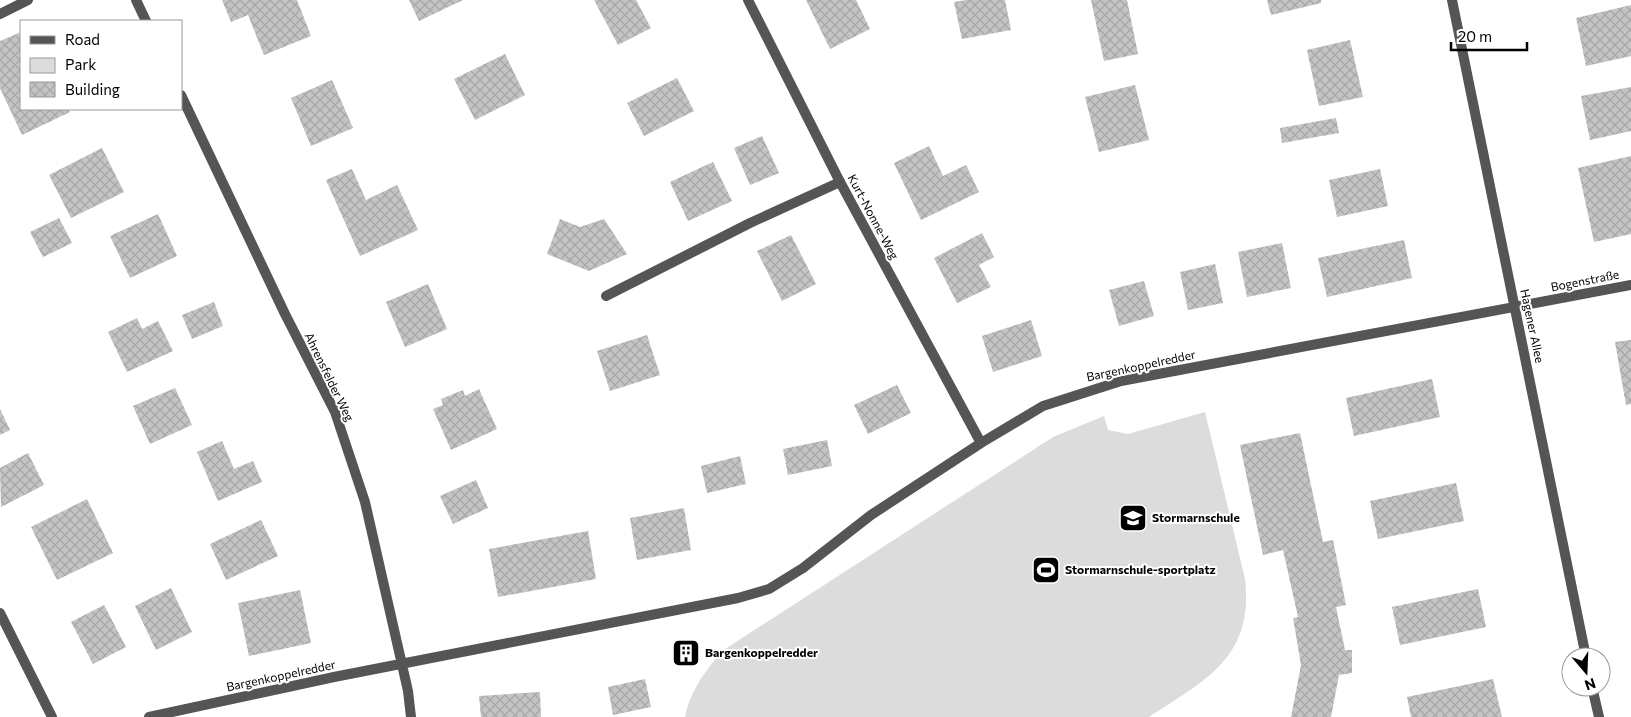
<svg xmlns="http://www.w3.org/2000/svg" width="1631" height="717" viewBox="0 0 1631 717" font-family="Commissioner,sans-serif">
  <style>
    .park { fill: #dcdcdc }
    .building { fill: url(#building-cross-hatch) }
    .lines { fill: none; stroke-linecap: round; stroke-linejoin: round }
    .service { stroke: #555; stroke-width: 10 }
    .minor { stroke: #555; stroke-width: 10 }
    .labels { text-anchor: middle; stroke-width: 4; stroke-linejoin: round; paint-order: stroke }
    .street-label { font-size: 12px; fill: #000; stroke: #fff }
    .poi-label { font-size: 12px; font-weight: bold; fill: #000; stroke: #fff; text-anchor: start }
  </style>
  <defs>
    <pattern id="building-cross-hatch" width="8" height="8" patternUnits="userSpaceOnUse" patternTransform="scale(1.25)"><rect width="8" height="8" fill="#c4c4c4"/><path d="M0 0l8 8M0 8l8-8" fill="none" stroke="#a7a7a7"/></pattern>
  </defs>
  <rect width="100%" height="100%" fill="#fff"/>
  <!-- park -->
  <path class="park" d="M1205,412L1245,579C1254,657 1206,680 1149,717H685C690,691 706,670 722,651L1053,437L1104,416L1108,430L1128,434Z"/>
  <!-- building -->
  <path class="building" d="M222,0H297L311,36L264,55L248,15L231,22Z
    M409,0H463L419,21Z
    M594,0H636L651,28L618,45Z
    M806,0H856L870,29L830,49Z
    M966,0H1005L1011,30L962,39L954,2Z
    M1091,0H1127L1138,54L1104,61Z
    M1267,0H1321V3L1271,15Z
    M1631,5V56L1586,66L1576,18Z
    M21,32V109H68L70,112L22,135L0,88V41Z
    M1350,40L1363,97L1319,106L1307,50Z
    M505,54L525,95L475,120L454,79Z
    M677,78L694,111L644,136L627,103Z
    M332,80L353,128L311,146L291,98Z
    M1135,85L1149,140L1099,152L1085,97Z
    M1631,87V131L1590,140L1581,96Z
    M1336,118L1339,133L1282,143L1280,128Z
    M762,136L779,173L750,185L734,148Z
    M929,146L943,176L966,165L979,192L921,220L894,163Z
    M102,148L124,192L71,218L49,175Z
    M1631,156V234L1594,242L1578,168Z
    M713,162L732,201L688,221L670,182Z
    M352,169L366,200L397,185L418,230L360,256L326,180Z
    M1380,169L1388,206L1337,217L1329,180Z
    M158,214L177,256L130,278L110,236Z
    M59,218L72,243L43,257L30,232Z
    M560,219L580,227L604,219L627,254L589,271L547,254Z
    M982,233L994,257L979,265L991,287L957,303L934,258Z
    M791,235L816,284L782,301L757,251Z
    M1404,240L1412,278L1327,297L1318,258Z
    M1282,243L1291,288L1247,297L1238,252Z
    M1215,264L1223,303L1188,310L1180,272Z
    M1144,281L1154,316L1119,326L1109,290Z
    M428,284L447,329L405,347L386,302Z
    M214,302L223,326L192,339L182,315Z
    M137,318L142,329L158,321L173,351L127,372L108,332Z
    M1031,320L1042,356L993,372L982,336Z
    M647,335L660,375L610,391L597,351Z
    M1631,340V404L1626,405L1615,342Z
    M1432,379L1440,417L1354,436L1346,398Z
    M897,385L911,413L868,434L854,405Z
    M175,388L192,425L150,444L133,406Z
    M479,389L497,429L451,450L433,409L443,405L441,399L463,390L465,396Z
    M0,409L10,430L0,435Z
    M1300,433L1323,542L1333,540L1346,605L1336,607L1345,650H1352V673L1339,675L1331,717H1291L1301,665L1293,618L1298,617L1283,550L1263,555L1240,445Z
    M827,440L832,466L788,475L783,449Z
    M222,441L234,469L253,461L262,482L218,501L197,452Z
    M28,453L44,485L1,507L0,468Z
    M740,456L746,484L707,493L701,466Z
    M476,480L488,508L453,524L440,496Z
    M1456,483L1464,521L1378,539L1370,501Z
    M87,499L113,553L57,580L31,527Z
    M684,508L691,550L637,560L630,518Z
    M261,520L278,556L226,580L210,544Z
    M588,531L596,579L498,597L489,549Z
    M171,588L192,632L156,650L135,606Z
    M1478,589L1486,627L1400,645L1392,607Z
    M300,590L311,643L249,656L238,603Z
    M104,605L126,647L93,664L71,622Z
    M690,647L693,656L681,660L678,651Z
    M645,679L651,707L613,715L608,687Z
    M1493,679L1502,717H1411L1407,697Z
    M540,692L541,717H481L479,696Z"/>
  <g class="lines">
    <!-- service -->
    <path class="service" d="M0,14L28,0
      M606,296L750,223L840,182"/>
    <!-- minor -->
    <path class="minor" d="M136,0L146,21
      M748,0L840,182L981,443
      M1452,0L1586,657
      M181,95L285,314L335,412L365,502L408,691L411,717
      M0,613L52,717
      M1592,687L1599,717
      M149,717L334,677L738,598L769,589L803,568L871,515L981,443L1043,406L1121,381L1631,285"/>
  </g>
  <!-- icons -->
  <defs>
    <g id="school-square" transform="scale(1.4375)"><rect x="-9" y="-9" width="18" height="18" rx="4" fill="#000" stroke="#fff"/><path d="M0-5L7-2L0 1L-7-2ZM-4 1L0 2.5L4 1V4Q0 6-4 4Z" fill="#fff"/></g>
    <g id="stadium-square" transform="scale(1.4375)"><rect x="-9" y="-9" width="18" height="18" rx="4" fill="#000" stroke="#fff"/><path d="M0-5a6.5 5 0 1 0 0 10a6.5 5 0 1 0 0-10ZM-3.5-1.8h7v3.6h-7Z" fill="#fff"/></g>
    <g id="building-square" transform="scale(1.4375)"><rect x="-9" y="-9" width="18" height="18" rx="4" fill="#000" stroke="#fff"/><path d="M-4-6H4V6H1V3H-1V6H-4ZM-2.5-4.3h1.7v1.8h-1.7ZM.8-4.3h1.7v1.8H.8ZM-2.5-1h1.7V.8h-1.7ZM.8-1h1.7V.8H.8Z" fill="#fff"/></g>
  </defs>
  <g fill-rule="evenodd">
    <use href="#school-square" x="1133" y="518"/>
    <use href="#stadium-square" x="1046" y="570"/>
    <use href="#building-square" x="686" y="653"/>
  </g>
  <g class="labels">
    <!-- street labels -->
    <g class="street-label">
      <text transform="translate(873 217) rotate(62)" y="4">Kurt-Nonne-Weg</text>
      <text transform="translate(1585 281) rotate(-11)" y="4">Bogenstraße</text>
      <text transform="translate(1532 326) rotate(78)" y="4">Hagener Allee</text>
      <text transform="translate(1141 366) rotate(-12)" y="4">Bargenkoppelredder</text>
      <text transform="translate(329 377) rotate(64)" y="4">Ahrensfelder Weg</text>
      <text transform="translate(281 676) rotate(-12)" y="4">Bargenkoppelredder</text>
    </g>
    <!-- poi labels -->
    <g class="poi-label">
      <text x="1152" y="522">Stormarnschule</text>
      <text x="1065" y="574">Stormarnschule-sportplatz</text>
      <text x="705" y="657">Bargenkoppelredder</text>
    </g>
  </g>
  <!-- legend -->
  <rect x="20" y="20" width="162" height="90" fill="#ffffff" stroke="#999999"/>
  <rect x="30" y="36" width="25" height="8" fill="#555555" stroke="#999999"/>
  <text x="65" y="45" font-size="15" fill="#000000">Road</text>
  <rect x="30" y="58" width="25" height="15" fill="#dcdcdc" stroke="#999999"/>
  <text x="65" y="70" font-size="15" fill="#000000">Park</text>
  <rect x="30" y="82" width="25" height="15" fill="url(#building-cross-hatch)" stroke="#999999"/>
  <text x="65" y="95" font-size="15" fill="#000000">Building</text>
  <!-- north arrow -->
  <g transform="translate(1586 672) rotate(161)"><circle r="24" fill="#ffffff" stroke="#999999"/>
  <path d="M0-4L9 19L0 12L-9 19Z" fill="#000000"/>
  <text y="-8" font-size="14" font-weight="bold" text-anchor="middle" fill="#000000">N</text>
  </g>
  <!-- scale -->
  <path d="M1451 42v8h76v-8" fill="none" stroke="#000000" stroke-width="2.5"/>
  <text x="1458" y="42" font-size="15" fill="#000000" stroke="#ffffff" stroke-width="4" paint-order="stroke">20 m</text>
</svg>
